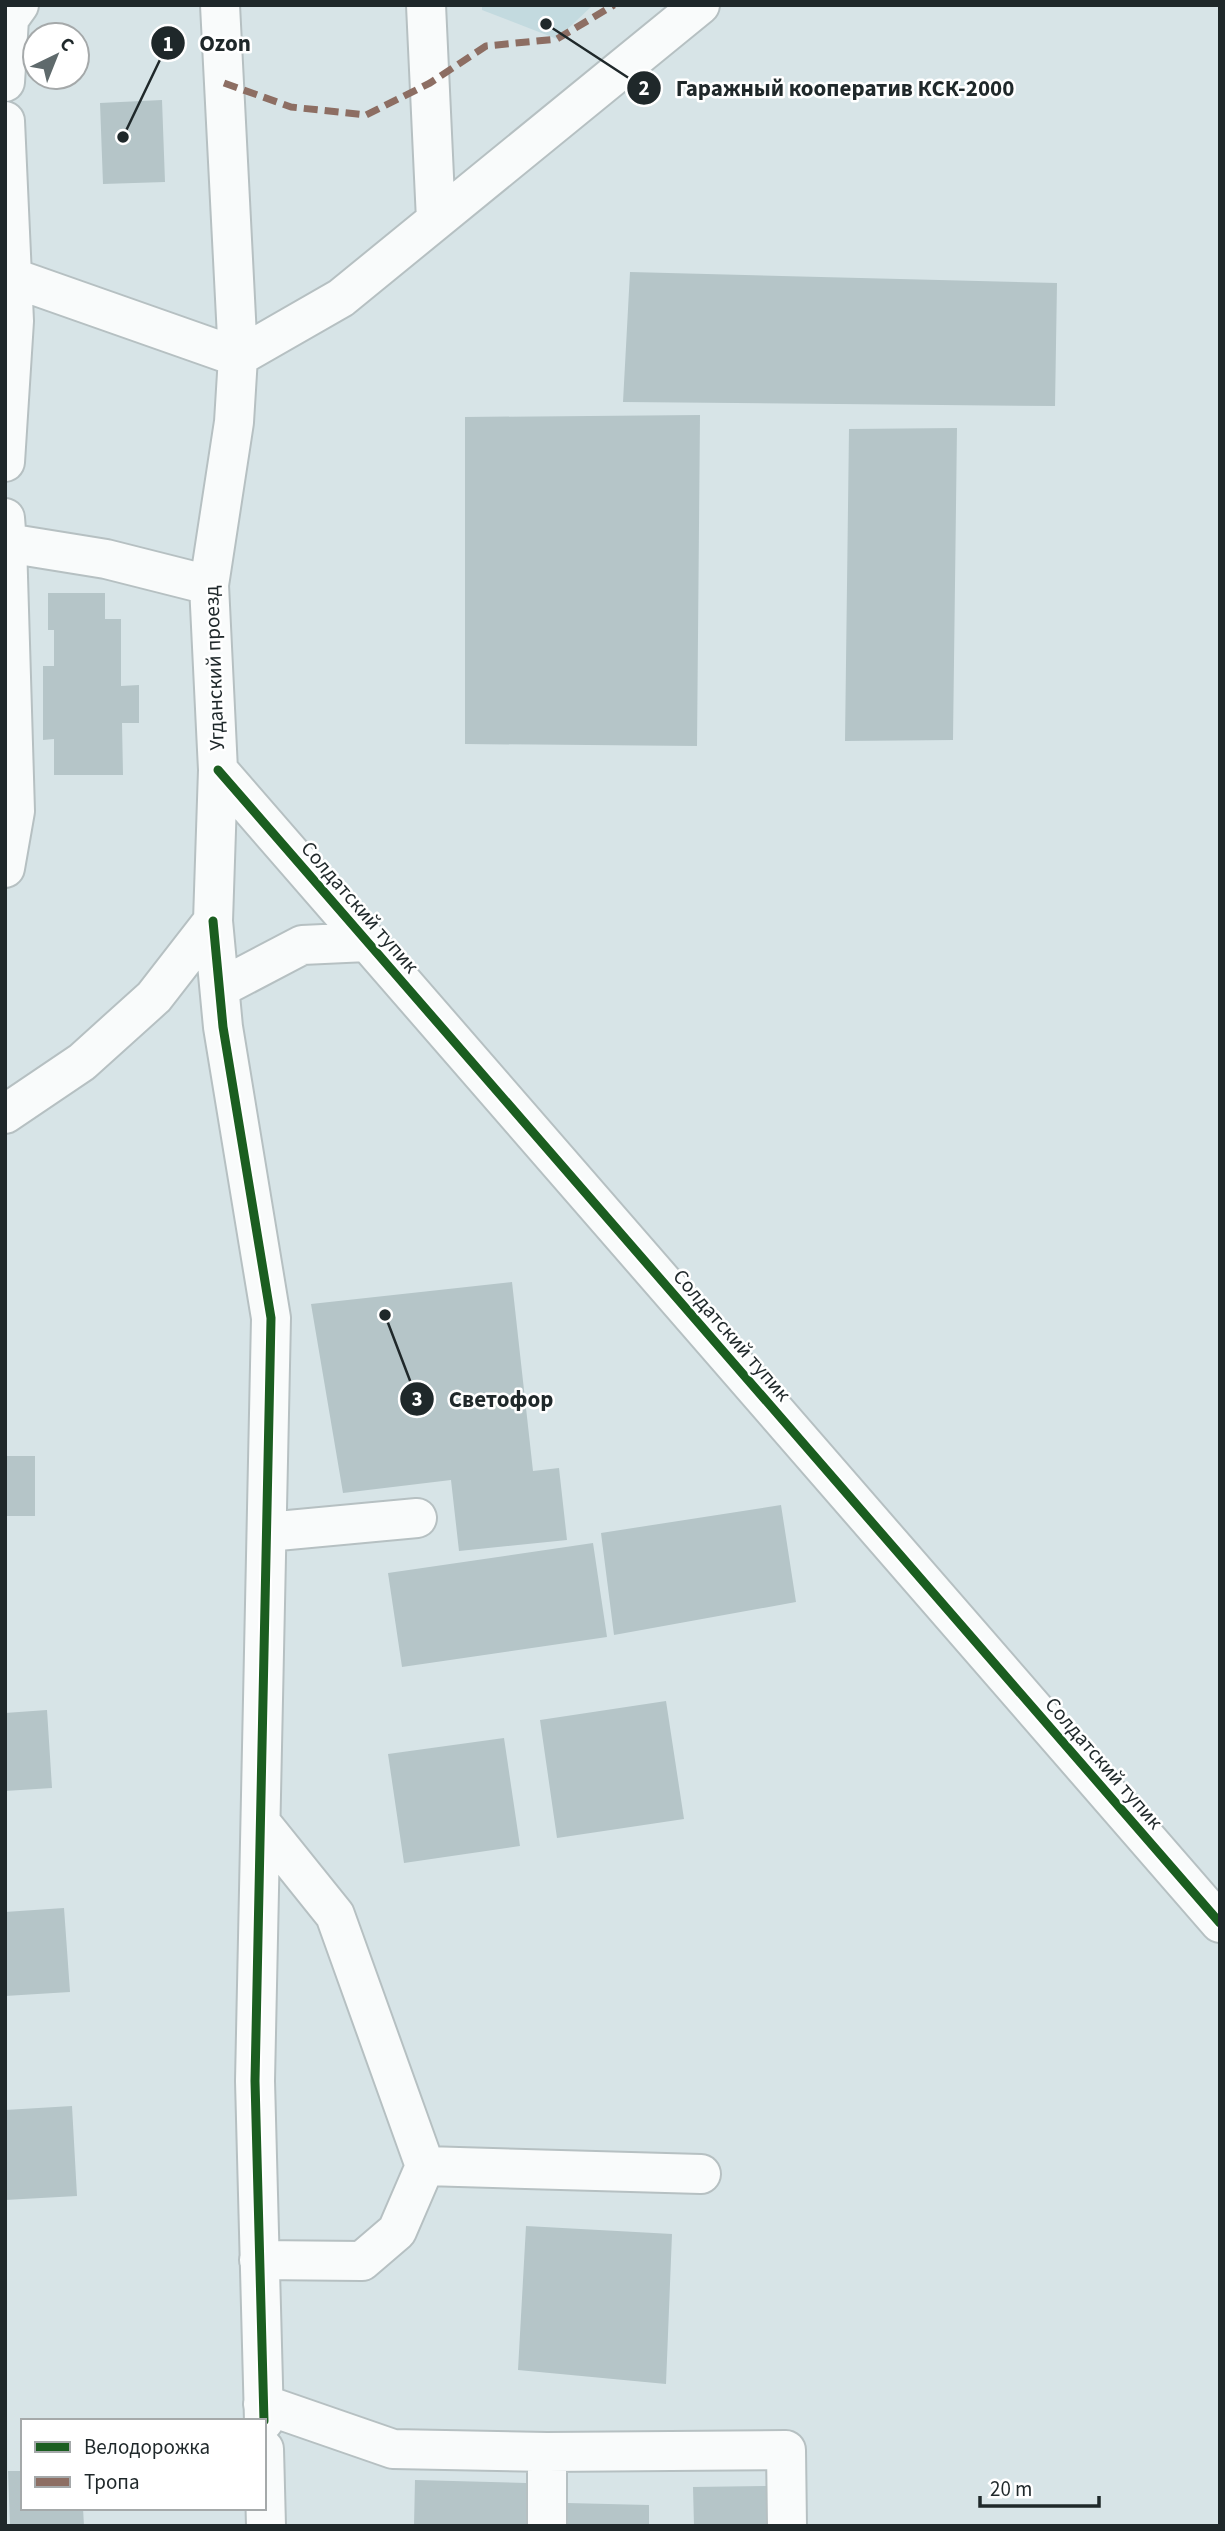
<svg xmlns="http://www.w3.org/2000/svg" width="1225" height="2531" viewBox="0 0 1225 2531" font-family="'Source Sans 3',sans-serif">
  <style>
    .built { fill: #c3dadf }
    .building { fill: #b5c5c8 }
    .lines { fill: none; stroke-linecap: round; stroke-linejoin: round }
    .minor-casing { stroke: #b6c0c2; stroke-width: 42 }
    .minor { stroke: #f9fbfb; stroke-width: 38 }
    .quiet { stroke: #8d6e63; stroke-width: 7; stroke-dasharray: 14 7; stroke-linecap: butt }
    .cycleway-casing { stroke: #fff; stroke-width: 13 }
    .cycleway { stroke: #1b5e20; stroke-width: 9 }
    .labels { text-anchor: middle; stroke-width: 5; stroke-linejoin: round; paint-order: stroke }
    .street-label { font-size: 21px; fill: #1f282a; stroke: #fff }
    .leader { fill: none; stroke: #1f282a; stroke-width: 2.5 }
    .callout-dot { fill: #1f282a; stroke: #fff; stroke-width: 2.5 }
    .mark-label { font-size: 21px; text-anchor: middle; font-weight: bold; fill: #fff }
    .callout-label { font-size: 23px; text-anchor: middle; font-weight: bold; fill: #1f282a; stroke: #fff; stroke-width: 5; stroke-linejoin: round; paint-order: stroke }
  </style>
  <rect width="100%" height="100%" fill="#d7e4e7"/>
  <!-- built -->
  <path class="built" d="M482,5H593L557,39L482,10Z"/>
  <!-- building -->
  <path class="building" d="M162,100L165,182L103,184L100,103Z
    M630,272L1057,283L1055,406L623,402Z
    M700,415L697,746L465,744V417Z
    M957,428L953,740L845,741L849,429Z
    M48,593H105V619H121V686L139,685V723H122L123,775H54V739L43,740V666H54V630H48Z
    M512,1282L533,1471L559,1468L567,1540L459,1551L451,1480L343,1493L311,1304Z
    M5,1456H35V1516H5Z
    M781,1505L796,1602L614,1635L601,1533Z
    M593,1543L607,1637L402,1667L388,1573Z
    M666,1701L684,1819L557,1838L540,1720Z
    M47,1710L52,1788L5,1791V1713Z
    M504,1738L520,1846L404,1863L388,1754Z
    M64,1908L70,1992L5,1996V1912Z
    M72,2106L77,2196L5,2200V2110Z
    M526,2226L672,2234L666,2384L518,2370Z
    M8,2471H23V2508H83L84,2526H10Z
    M415,2480L526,2483V2526H414Z
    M770,2486V2526H694L693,2487Z
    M567,2503L649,2505V2526H568Z"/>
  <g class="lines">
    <!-- minor casing -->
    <g class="minor-casing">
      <path id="minor" d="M426,5L436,220
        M5,82L9,19L19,5
        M5,121L14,321L5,462
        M5,275L238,357L341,298L700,5
        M5,518L7,543L106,559L209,585
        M218,770L1220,1923
        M5,868L15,811L7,543
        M213,921L223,1027L271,1318L255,2081L264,2421
        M220,988L302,945L367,942
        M5,1114L82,1062L154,997L213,921L218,770L209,585L234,422L238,357L220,5
        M267,1532L417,1518
        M425,2166L701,2174
        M259,2260L362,2261L397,2231L425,2166L335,1915L261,1823
        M263,2404L393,2449L547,2452V2526
        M264,2449L266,2526
        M547,2452L786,2450L787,2526"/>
    </g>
    <!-- minor -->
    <use href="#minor" class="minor"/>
    <!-- quiet -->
    <path class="quiet" d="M224,83L291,107L366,115L430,83L486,46L557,39L614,5"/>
    <!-- cycleway casing -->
    <g class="cycleway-casing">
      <path id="cycleway" d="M218,770L1220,1923
        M213,921L223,1027L271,1318L255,2081L264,2421"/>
    </g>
    <!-- cycleway -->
    <use href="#cycleway" class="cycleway"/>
  </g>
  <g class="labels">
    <!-- street labels -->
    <g class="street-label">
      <text transform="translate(214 668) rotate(-92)" y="7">Угданский проезд</text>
      <text transform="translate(360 907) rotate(49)" y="7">Солдатский тупик</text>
      <text transform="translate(732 1335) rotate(49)" y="7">Солдатский тупик</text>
      <text transform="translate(1104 1763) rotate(49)" y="7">Солдатский тупик</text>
    </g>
  </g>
  <!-- callouts -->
  <path class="leader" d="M123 137L168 43M546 24L644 88M385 1315L417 1399"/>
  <g class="callout-dot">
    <circle cx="123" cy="137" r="7"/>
    <circle cx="546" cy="24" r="7"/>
    <circle cx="385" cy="1315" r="7"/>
    <circle cx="168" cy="43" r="18"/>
    <circle cx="644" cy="88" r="18"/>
    <circle cx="417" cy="1399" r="18"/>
  </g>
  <g class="mark-label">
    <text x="168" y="51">1</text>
    <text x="644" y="95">2</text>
    <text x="417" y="1406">3</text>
  </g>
  <g class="callout-label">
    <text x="225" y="51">Ozon</text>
    <text x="845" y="96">Гаражный кооператив КСК-2000</text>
    <text x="501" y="1407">Светофор</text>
  </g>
  <!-- border -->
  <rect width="1225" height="2531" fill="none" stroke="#1f282a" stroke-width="14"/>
  <!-- legend -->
  <rect x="21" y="2419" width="245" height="91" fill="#ffffff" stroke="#a5a9aa" stroke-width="2"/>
  <rect x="35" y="2442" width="35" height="10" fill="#1b5e20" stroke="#a5a9aa" stroke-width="2"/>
  <text x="84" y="2454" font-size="21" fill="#1f282a">Велодорожка</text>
  <rect x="35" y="2477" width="35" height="10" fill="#8d6e63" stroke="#a5a9aa" stroke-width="2"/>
  <text x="84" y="2489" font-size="21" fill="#1f282a">Тропа</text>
  <!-- north arrow -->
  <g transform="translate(56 56) rotate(43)"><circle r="33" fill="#ffffff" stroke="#a5a9aa" stroke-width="2"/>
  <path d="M0-5L12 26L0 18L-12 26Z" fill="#5f6a6c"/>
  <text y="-10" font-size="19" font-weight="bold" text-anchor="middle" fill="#1f282a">С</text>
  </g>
  <!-- scale -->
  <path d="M980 2496v10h119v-10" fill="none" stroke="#1f282a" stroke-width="3.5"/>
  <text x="990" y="2496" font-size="21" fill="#1f282a" stroke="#ffffff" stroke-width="5" paint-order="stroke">20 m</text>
</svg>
